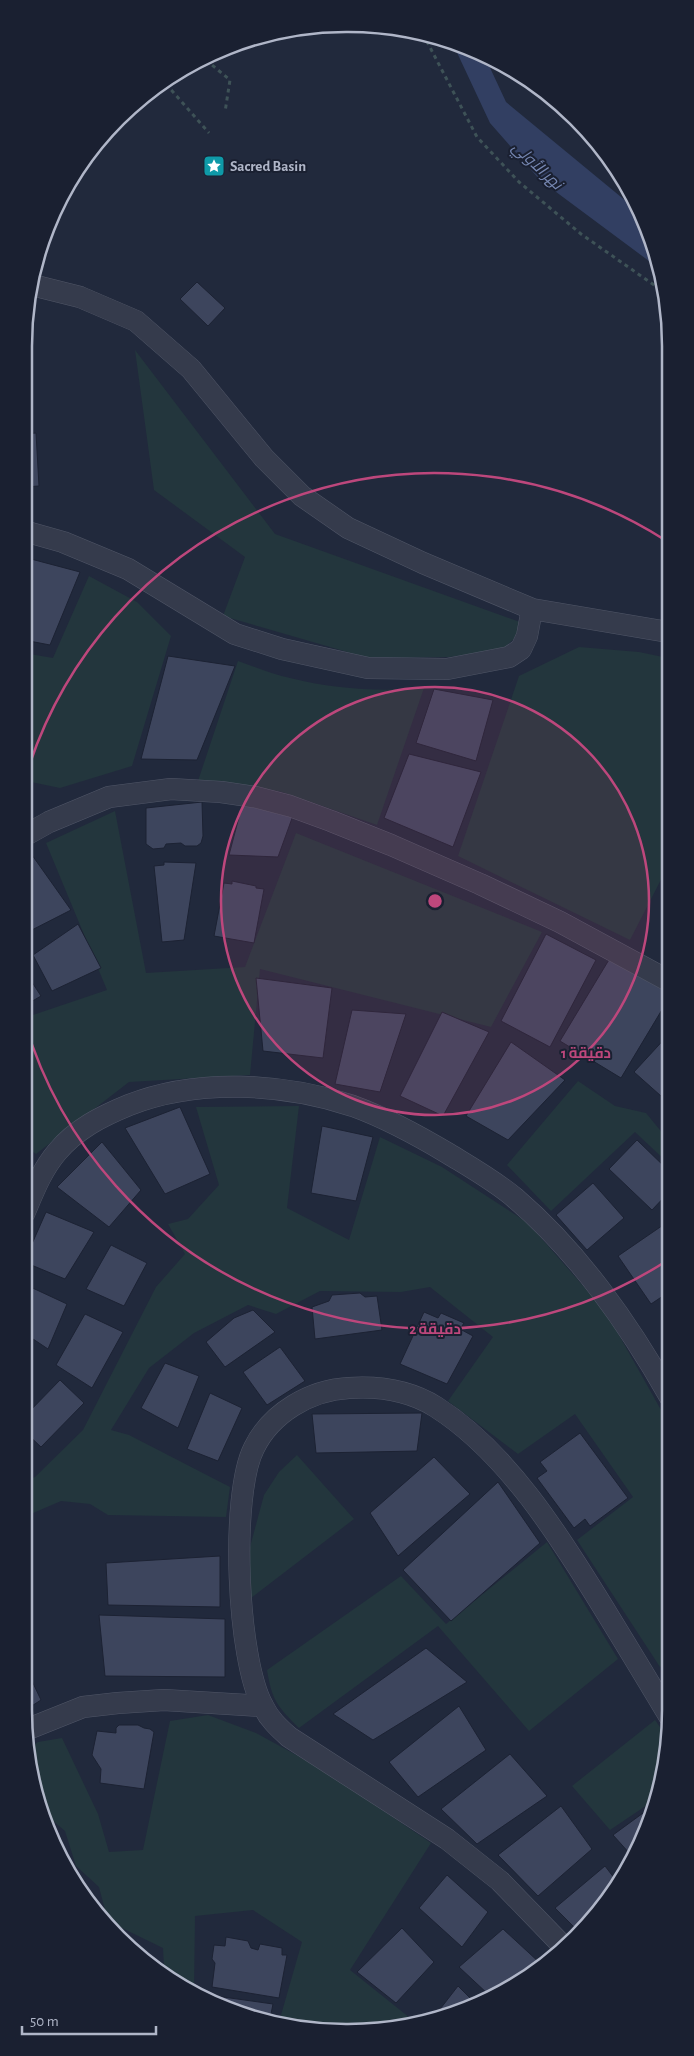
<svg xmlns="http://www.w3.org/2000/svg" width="694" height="2056" viewBox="0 0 694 2056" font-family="'Alegreya Sans',Cairo,sans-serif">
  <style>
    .green { fill: #23363d }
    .water { fill: #323f62 }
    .building { fill: #3d455d; stroke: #1c2233 }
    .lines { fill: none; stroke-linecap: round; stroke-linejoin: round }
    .minor-casing { stroke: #505667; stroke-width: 22 }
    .path { stroke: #3e5257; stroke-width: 3; stroke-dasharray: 4 4; stroke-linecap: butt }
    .minor { stroke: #353b4c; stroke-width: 21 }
    .ring { fill: none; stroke: #bd477c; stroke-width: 2.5 }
    .labels { text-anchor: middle; stroke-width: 4; stroke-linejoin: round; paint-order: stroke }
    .poi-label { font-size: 15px; font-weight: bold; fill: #b0b6c8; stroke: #1a2031; text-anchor: start }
    .water-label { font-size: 16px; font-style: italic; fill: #7687b2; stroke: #1a2031 }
    .rim { fill: none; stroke: #b0b6c8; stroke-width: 2.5 }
    .centre { fill: #bd477c; stroke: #1a2031; stroke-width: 2.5 }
    .ring-label { font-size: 15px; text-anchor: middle; font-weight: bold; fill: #bd477c; stroke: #1a2031; stroke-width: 4; stroke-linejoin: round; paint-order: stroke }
  </style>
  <rect width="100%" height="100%" fill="#21293c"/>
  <!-- green -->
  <path class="green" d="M135,350L275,534L520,622L516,637L505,647L493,651L449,657L368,658L223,616L245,557L154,490Z
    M89,576L137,602L171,636L132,766L60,788L31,782L24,783V653L53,658Z
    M579,647L639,652L668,658L669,864L630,940L458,856L519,676Z
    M238,661C255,667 272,674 290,678C334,689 379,692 424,688L377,825L282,792L251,786L197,784Z
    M115,811L146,973L245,967L296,833L542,932L491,1027L260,969L250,1075L129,1082L36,1154L24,1146V1018L107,990L46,843Z
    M578,1081L615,1106L646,1113L669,1141V1164L635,1132L551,1211L507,1165Z
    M299,1106L287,1208L349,1240L380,1137L442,1167L528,1223L606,1312L670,1426V1661L660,1667L577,1540L633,1497L575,1414L518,1454L448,1401L493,1337L430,1287L401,1292L320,1291L276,1314L248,1305L194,1333L149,1368L111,1430L129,1435L230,1487L226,1517L108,1515L90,1504L61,1501L24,1517V1482L35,1477L83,1430L156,1287L185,1254L168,1224L188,1219L219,1185L196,1107Z
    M297,1455L354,1519L251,1598L247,1558L264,1495L279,1472Z
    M547,1542L618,1659L529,1731L438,1626L299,1728C278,1707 272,1701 267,1670L401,1576L446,1624Z
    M208,1715L256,1733L320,1768L431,1843L350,1970L415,2022L305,2030L279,2022L302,1942L253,1910L195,1916L194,1991L164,1968L163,1948L122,1928L109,1925L99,1887L76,1866L65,1831L45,1814L31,1747L38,1742L62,1738L98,1814L109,1852L143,1850L170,1721Z
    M655,1720L667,1737L659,1792L656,1799L610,1830L572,1786Z"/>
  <!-- water -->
  <path class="water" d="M453,44L485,57L506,102L638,211L646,223L657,267L540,180L490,123Z"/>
  <!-- building -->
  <path class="building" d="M197,282L225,308L208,326L180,299Z
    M36,433L39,486L24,487V434Z
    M31,559L80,572L50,645L24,640V581Z
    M168,656L235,666L197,760L141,759Z
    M434,689L493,700L476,761L416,743Z
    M409,754L481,772L453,847L384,818Z
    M202,802L203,836L201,843L197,846H185L181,843L166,844L164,848L153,849L146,844V808Z
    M243,802L295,810L278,857L229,855Z
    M32,855L71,910L24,934V860Z
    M164,862L196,863L184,940L162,942L154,866L164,865Z
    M232,881L256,886V888L264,889L254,943L214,936L224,883L232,884Z
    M78,924L101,968L52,991L33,955Z
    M546,934L596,960L550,1047L501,1021Z
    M610,958L669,993V998L621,1078L560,1041Z
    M24,970L41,996L24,1006Z
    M256,978L332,988L323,1058L263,1051Z
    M352,1010L406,1014L380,1092L335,1084Z
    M442,1012L489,1032L443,1116L400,1096Z
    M669,1034V1087L661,1096L634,1072Z
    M511,1042L565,1080L508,1140L466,1116Z
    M180,1107L210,1174L165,1194L125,1128Z
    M322,1126L373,1137L356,1201L311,1193Z
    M637,1140L669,1171V1192L652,1210L609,1169Z
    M102,1142L141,1190L109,1227L57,1187Z
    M593,1183L624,1218L587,1250L556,1215Z
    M46,1212L94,1232L65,1279L24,1262Z
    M669,1221V1292L651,1304L618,1256Z
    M111,1245L147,1263L124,1306L86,1289Z
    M24,1284L67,1304L48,1349L24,1333Z
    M360,1293L365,1297L377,1296L382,1330L315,1339L312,1307L329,1301L332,1295Z
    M253,1310L275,1332L225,1367L206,1342L234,1318Z
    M424,1312L438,1318L441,1313L464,1323L460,1329L473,1336L447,1384L400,1364Z
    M85,1314L123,1332L92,1388L56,1365Z
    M280,1347L305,1381L267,1405L243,1372Z
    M165,1363L199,1376L178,1428L141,1408Z
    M24,1364L31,1370L24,1380Z
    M60,1380L84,1403L41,1447L24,1431V1417Z
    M210,1393L242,1408L218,1461L187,1449Z
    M422,1413L417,1451L316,1453L312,1414Z
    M580,1433L628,1498L590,1526L585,1519L574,1528L537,1478L547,1471L540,1462Z
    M434,1457L470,1494L398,1556L370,1513Z
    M24,1463L33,1471L24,1476Z
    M498,1482L540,1543L451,1621L403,1570Z
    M220,1556V1607L108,1605L106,1563Z
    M99,1615L225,1619V1677L105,1676Z
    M426,1648L467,1682L373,1740L333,1714Z
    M24,1664L41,1700L24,1711Z
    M459,1706L486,1750L418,1797L389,1762Z
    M119,1725H138L144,1728L150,1729L154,1732L144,1789L100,1783L101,1769L92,1755L97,1731L116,1733V1728Z
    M510,1754L547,1796L477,1844L441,1809Z
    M654,1805L631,1855L613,1835Z
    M561,1806L592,1849L538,1896L498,1855Z
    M605,1866L618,1883L616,1889L576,1929L555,1908Z
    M447,1875L488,1912L462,1947L419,1908Z
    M402,1928L434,1962L396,2003L357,1972Z
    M503,1929L541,1964L527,1978L489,1995L459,1967Z
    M226,1937L248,1941L251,1948L258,1950L260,1944L282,1948V1955H287L279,1998L212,1987L215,1963L212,1959L214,1945L225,1946Z
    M458,1986L474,2002L441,2017L437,2013Z
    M216,1996L273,2004L270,2019L215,2002Z"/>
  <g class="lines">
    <!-- minor casing -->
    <g class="minor-casing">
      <path id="minor" d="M32,285L80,297L136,321L191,369L264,458L302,496L348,528L423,563L532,609L668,632
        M24,531L63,542L128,569L235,634L282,649L368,668L447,669L509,657L521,649L527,636L532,609
        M24,836L49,822L109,797L171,789L221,792L255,797L290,806L331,821L391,845L480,884L560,922L669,981
        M24,1214C33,1193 41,1171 57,1152C76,1129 102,1116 129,1105C197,1078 284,1083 353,1106C386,1118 419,1136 449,1154C472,1168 495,1181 515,1198C579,1253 628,1323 670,1397
        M28,1729L83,1707L118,1703L164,1700L262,1706
        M561,1944L500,1881L447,1839L289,1737C279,1728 269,1719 263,1706C237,1660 230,1495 254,1448C271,1413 310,1390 349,1388C380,1386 409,1390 436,1407C507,1452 560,1537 603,1607C625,1643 647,1679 669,1716"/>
    </g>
    <!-- path -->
    <path class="path" d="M423,34L477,137L519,182L581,234L664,292
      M206,60L230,80L225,112
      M166,84L209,133"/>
    <!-- minor -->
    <use href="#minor" class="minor"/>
  </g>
  <!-- distance rings -->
  <circle cx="435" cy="901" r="214" fill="#bd477c" fill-opacity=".12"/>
  <g class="ring">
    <circle cx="435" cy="901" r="214"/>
    <path d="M668 1260A428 428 0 0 1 25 1023M25 779A428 428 0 0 1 665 540"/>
  </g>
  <!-- icons -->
  <defs>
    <g id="sight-square" transform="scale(1.125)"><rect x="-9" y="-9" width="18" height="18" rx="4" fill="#0f9aa8" stroke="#1a2031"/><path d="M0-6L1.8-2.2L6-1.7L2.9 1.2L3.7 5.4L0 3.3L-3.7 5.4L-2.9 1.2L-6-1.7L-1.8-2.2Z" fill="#fff"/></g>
  </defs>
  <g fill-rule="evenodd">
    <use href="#sight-square" x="214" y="166"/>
  </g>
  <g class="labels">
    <!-- poi labels -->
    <g class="poi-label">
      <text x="230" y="171">Sacred Basin</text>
    </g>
    <!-- water labels -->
    <g class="water-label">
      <text transform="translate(538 165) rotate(43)" y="6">نهر الأولي</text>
    </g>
  </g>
  <!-- crop -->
  <path d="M0 0H694V2056H0ZM346 32H348A314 314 0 0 1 662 346V1710A314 314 0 0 1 348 2024H346A314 314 0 0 1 32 1710V346A314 314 0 0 1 346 32Z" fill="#1a2031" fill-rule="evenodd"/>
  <path class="rim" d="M346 32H348A314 314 0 0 1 662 346V1710A314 314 0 0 1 348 2024H346A314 314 0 0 1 32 1710V346A314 314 0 0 1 346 32Z"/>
  <circle cx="435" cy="901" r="8" class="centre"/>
  <g class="ring-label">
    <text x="586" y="1058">1 دقيقة</text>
    <text x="435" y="1334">2 دقيقة</text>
  </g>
  <!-- scale -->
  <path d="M22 2026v8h134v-8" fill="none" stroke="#b0b6c8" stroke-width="2.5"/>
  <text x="30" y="2026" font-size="15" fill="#b0b6c8" stroke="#1a2031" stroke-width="4" paint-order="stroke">50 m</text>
</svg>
